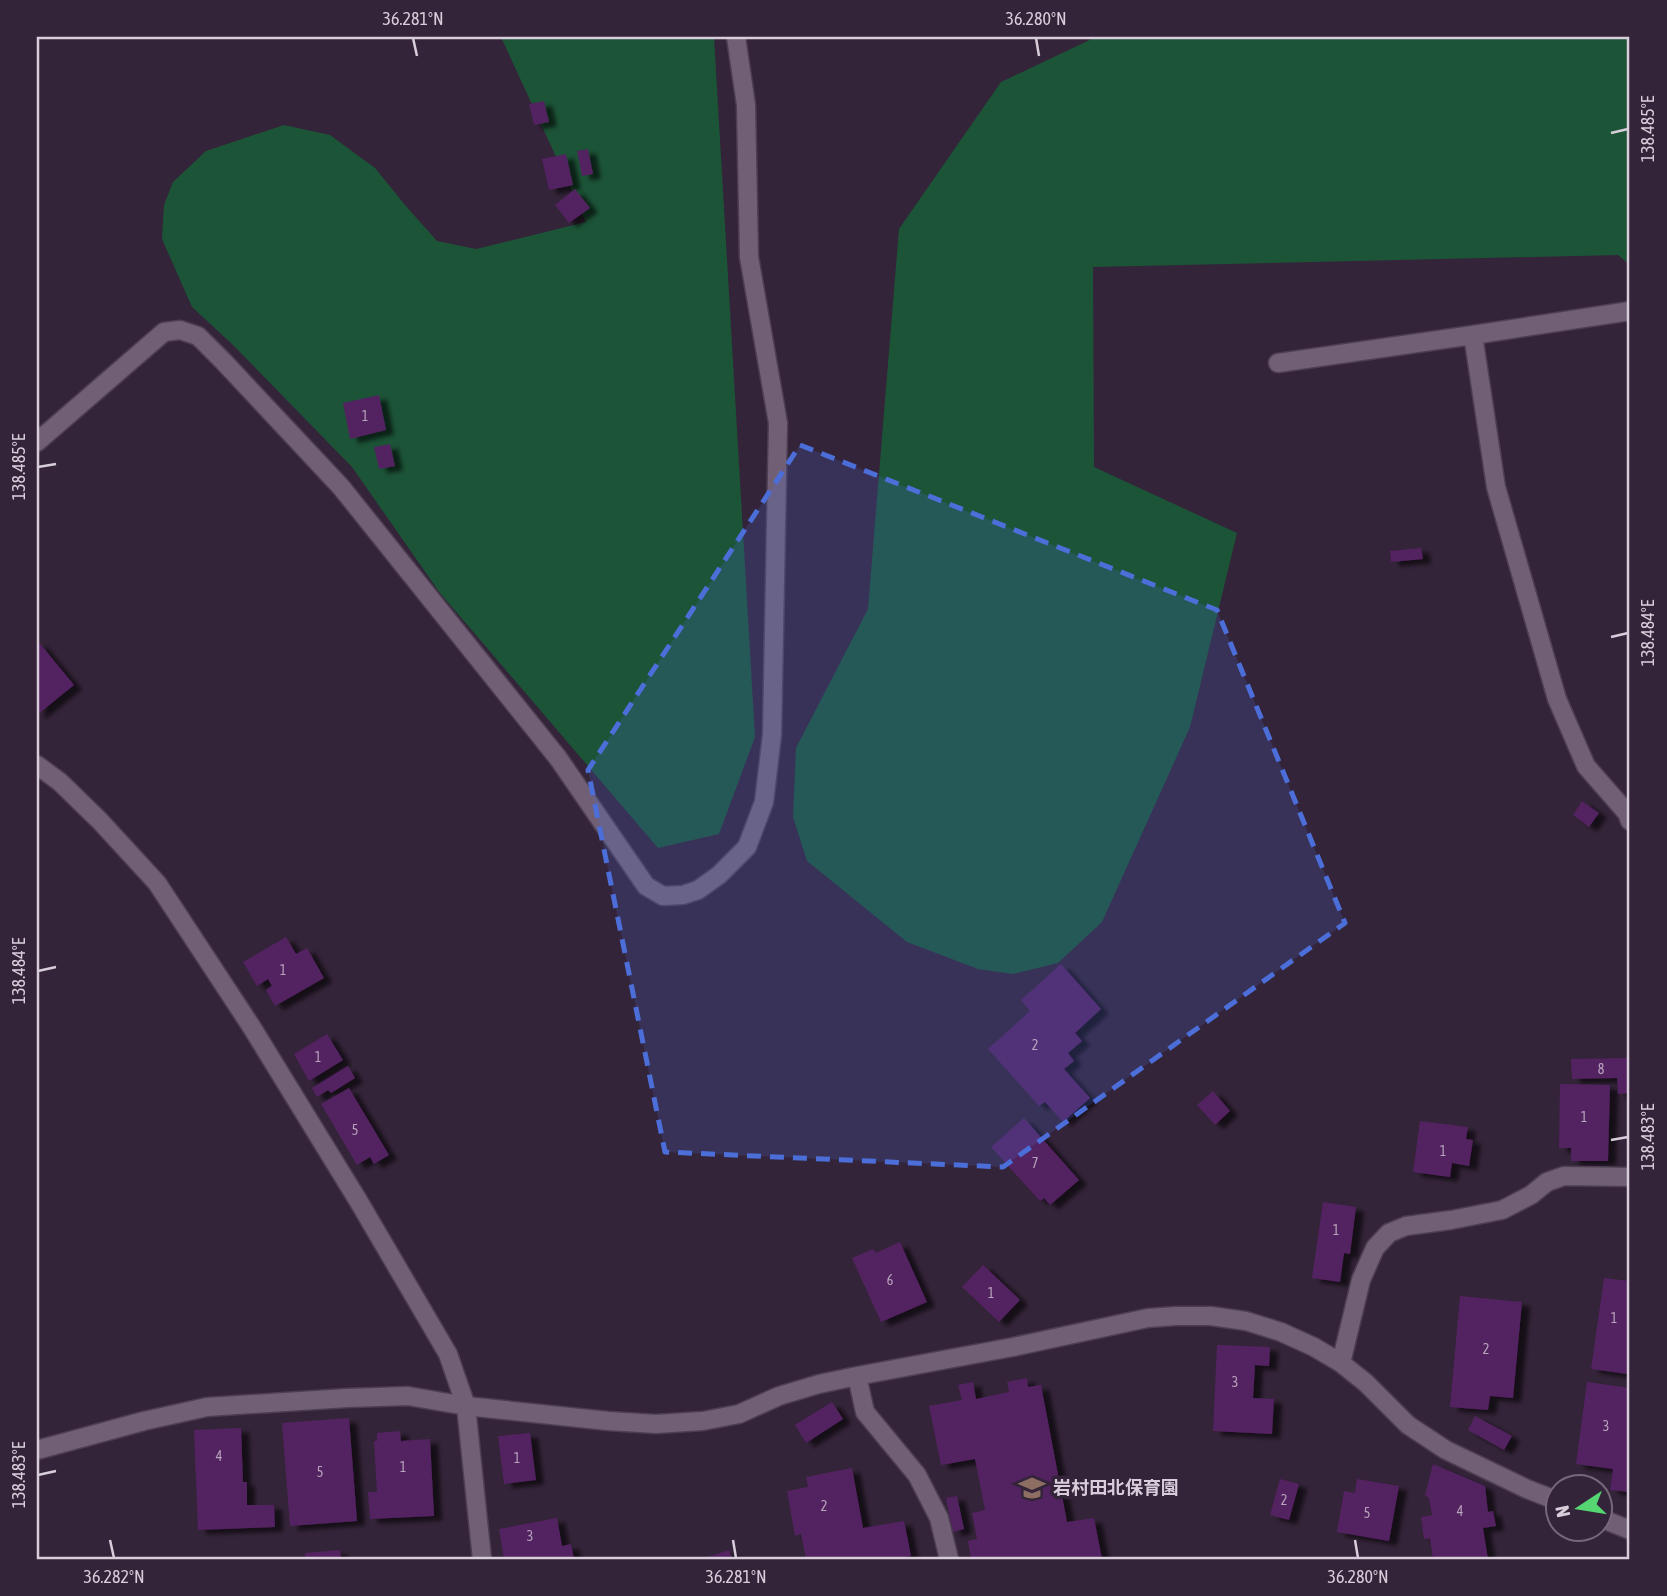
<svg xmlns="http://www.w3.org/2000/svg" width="1667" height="1596" viewBox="0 0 1667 1596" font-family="'Asap Condensed','Noto Sans JP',sans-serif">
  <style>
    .green { fill: #1c5437 }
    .building { fill: #532260; filter: url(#shadow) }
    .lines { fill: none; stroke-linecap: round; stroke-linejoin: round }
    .minor-casing { stroke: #4d3f51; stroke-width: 21 }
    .minor { stroke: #715f76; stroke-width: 18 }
    .marked { fill: #4c6ed9; fill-opacity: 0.2; stroke: #4c6ed9; stroke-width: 5; stroke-dasharray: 14 9; stroke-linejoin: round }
    .ticks { fill: none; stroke: #d8cedb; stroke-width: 2.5 }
    .labels { text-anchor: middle; stroke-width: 7; stroke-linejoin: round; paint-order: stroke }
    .number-label { font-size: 14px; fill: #b7a3bc }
    .poi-label { font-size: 18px; font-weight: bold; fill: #d8cedb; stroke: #342439; text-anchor: start }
    .neatline { fill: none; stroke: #d8cedb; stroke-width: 2.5 }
    .ticks-label { font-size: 18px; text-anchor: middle; fill: #d8cedb }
  </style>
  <defs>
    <filter id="shadow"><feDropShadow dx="8" dy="4.5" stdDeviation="2" flood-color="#0009"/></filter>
  </defs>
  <rect width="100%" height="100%" fill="#342439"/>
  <!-- green -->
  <path class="green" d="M501,37H714L755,737L719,834L658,848L440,593L352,467L233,345L192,307L162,239L164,205L173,182L206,151L284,125L330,135L375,168L405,205L437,241L476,249L586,222Z
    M1096,37H1630V265L1618,255L1093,267L1094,467L1237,533L1190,727L1102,922L1058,963L1013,974L978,969L907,942L807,861L793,817L796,748L868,609L899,229L1001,82Z"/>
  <!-- building -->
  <path class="building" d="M544,101L549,122L534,125L529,104Z
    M588,149L593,174L582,176L577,151Z
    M566,154L573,185L549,190L542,159Z
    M575,189L590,208L569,223L555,205Z
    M379,395L386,430L350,439L343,403Z
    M390,444L395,466L379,469L374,447Z
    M1421,548L1423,559L1391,562L1390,551Z
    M37,640L74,685L37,715Z
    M1582,801L1599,813L1589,827L1573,815Z
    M286,937L296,954L307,948L324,978L275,1006L266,990L272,986L268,979L257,986L243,962Z
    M1061,964L1101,1009L1075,1033L1082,1041L1068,1053L1074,1061L1064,1069L1090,1098L1063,1122L1045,1102L1039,1106L988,1049L1030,1011L1021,1000Z
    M327,1034L343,1060L309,1081L294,1054Z
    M1630,1058V1093L1618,1094L1617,1078L1572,1079L1571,1059Z
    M348,1066L355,1078L331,1093L328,1090L317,1097L312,1088Z
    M1560,1084L1610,1085L1608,1161H1571V1148H1559Z
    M349,1088L389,1155L374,1164L370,1157L357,1165L321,1104Z
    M1213,1091L1230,1111L1215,1125L1197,1105Z
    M1024,1118L1079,1180L1050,1205L1044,1198L1040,1201L991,1147Z
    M1420,1121L1468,1127L1466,1139L1473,1140L1469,1166L1452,1163L1450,1177L1413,1172Z
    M1323,1202L1356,1207L1350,1254L1344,1253L1340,1282L1312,1278Z
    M900,1242L927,1302L881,1322L852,1258L873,1249L876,1253Z
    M983,1265L1020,1300L999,1322L962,1287Z
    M1604,1278L1630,1281V1355L1627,1374L1591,1369Z
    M1460,1296L1522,1302L1513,1398L1490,1396L1488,1410L1450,1407Z
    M1217,1345L1270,1347L1269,1366L1255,1365L1253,1398L1274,1399L1272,1434L1213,1431Z
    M1027,1378L1028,1387L1041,1385L1067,1522L1094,1518L1102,1559H971L968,1541L977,1539L972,1513L985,1510L975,1459L941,1465L929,1406L962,1400L958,1385L973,1382L976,1399L1009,1392L1007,1382Z
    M1587,1382L1630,1388V1492L1610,1490L1613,1469L1576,1464Z
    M832,1402L843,1419L806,1443L795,1425Z
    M1475,1416L1512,1436L1504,1450L1468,1430Z
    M349,1418L357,1521L290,1526L282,1423Z
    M241,1428L243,1482H247V1505H274L275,1527L198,1530L194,1430Z
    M400,1431L401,1441L430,1439L434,1516L370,1519L368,1492H377L374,1441H377V1433Z
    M530,1433L536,1480L504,1484L498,1436Z
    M1433,1464L1485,1486L1488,1512L1493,1511L1496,1526L1483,1528L1488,1559H1433L1430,1538L1424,1539L1421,1517L1432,1515L1429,1498L1425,1495Z
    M852,1468L863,1528L904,1521L911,1556L893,1559H854L853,1558L806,1559L801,1534L795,1536L787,1491L808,1487L806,1477Z
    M1280,1479L1299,1484L1289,1520L1270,1515Z
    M1357,1479L1399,1486L1389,1541L1337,1532L1344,1491L1355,1493Z
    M957,1496L964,1529L953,1532L946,1498Z
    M557,1518L562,1546L571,1544L574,1559H504L499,1529Z
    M340,1550L341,1559H305V1553Z
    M729,1550L732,1559H702Z"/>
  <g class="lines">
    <!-- minor casing -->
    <g class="minor-casing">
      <path id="minor" d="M1473,335L1630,311
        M1278,363L1473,335L1496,487L1557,699L1586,766L1627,813L1630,821
        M37,442L164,332L180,330L198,336L224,362L341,487L558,758L646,886L663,896L683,895L698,890L719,875L747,847L764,802L772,735L778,423L749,257L746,105L736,37
        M37,765L60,782L100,821L157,883L251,1026L359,1202L448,1354L466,1406L482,1559
        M1341,1363L1361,1280L1375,1248L1389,1233L1406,1226L1451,1220L1502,1210L1531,1195L1547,1182L1564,1176L1630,1177
        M857,1376L865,1412L917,1475L939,1518L949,1559
        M37,1450L144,1421L207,1407L347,1398L408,1396L466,1406L608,1421L656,1424L703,1421L739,1414L779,1396L819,1384L857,1376L1013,1347L1148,1318L1176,1316H1211L1246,1321L1281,1332L1314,1347L1341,1363L1366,1383L1408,1425L1446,1450L1527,1489L1558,1501
        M1600,1518L1630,1530"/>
    </g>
    <!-- minor -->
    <use href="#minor" class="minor"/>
  </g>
  <!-- marked area -->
  <path class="marked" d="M800,445L1217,610L1345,923L1003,1167L665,1152L588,770Z"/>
  <!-- ticks -->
  <path class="ticks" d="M413,38L417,56M1036,38L1039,56M1611,133L1628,129M38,467L56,464M1611,637L1628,633M38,971L56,967M1611,1140L1628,1137M38,1475L56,1471M110,1540L114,1558M733,1540L736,1558M1355,1540L1358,1558"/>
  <!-- icons -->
  <defs>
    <g id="school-bare" transform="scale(2.1)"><path d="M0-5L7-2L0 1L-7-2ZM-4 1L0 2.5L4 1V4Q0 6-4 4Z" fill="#8d6e63" stroke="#342439" stroke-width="2.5" paint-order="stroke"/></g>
  </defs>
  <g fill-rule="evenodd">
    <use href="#school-bare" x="1032" y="1488"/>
  </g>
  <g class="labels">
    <!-- number labels -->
    <g class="number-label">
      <text x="365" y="421">1</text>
      <text x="283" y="975">1</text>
      <text x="1035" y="1050">2</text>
      <text x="318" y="1062">1</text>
      <text x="1601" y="1074">8</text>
      <text x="1584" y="1122">1</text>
      <text x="355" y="1135">5</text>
      <text x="1443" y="1156">1</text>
      <text x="1035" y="1168">7</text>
      <text x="1336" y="1235">1</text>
      <text x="890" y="1285">6</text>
      <text x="991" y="1298">1</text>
      <text x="1614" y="1323">1</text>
      <text x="1486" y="1354">2</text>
      <text x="1235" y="1387">3</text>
      <text x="1606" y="1431">3</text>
      <text x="219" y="1461">4</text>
      <text x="517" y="1463">1</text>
      <text x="403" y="1472">1</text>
      <text x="320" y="1477">5</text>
      <text x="1284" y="1505">2</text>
      <text x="824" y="1511">2</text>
      <text x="1460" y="1516">4</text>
      <text x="1367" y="1518">5</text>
      <text x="530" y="1541">3</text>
    </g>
    <!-- poi labels -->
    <g class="poi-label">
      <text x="1053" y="1494">岩村田北保育園</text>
    </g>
  </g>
  <!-- border -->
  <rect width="1667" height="1596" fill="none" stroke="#342439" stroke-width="77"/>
  <!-- north arrow -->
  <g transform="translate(1579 1508) rotate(258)"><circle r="33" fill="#342439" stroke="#76687a" stroke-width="2"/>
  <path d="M0-5L12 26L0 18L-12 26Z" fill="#55d672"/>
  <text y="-10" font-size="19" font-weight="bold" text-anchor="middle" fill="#d8cedb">N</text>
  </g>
  <rect x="38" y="38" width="1590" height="1520" class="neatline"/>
  <g class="ticks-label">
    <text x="413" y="25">36.281°N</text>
    <text x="1036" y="25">36.280°N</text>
    <text transform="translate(1648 129) rotate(-90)" y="6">138.485°E</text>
    <text transform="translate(19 467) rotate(-90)" y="6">138.485°E</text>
    <text transform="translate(1648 633) rotate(-90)" y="6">138.484°E</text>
    <text transform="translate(19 971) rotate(-90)" y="6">138.484°E</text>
    <text transform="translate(1648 1137) rotate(-90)" y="6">138.483°E</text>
    <text transform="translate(19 1475) rotate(-90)" y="6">138.483°E</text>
    <text x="114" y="1583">36.282°N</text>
    <text x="736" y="1583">36.281°N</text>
    <text x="1358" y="1583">36.280°N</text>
  </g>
</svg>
